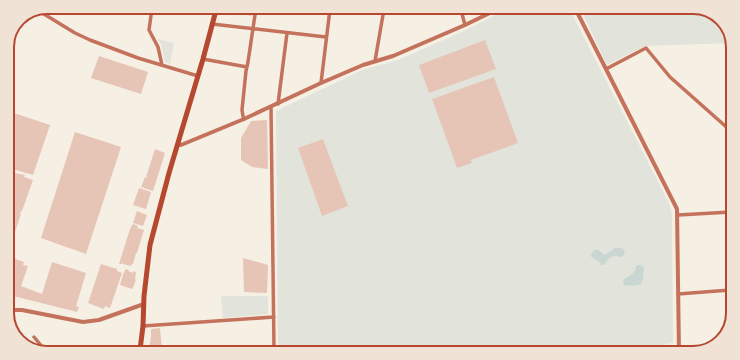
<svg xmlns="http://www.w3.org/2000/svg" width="740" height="360" viewBox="0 0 740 360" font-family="Jost,sans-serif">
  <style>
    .green { fill: #e2e4dc }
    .water { fill: #c9d6d2 }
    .building { fill: #e6c5b7 }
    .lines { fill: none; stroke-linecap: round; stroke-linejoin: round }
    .minor { stroke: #c5725c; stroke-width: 3.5 }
    .tertiary { stroke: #c5725c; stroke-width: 4 }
    .primary { stroke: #b5482f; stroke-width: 5 }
    .rim { fill: none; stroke: #b5482f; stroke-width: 2 }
  </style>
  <rect width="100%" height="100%" fill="#f6efe4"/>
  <!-- green -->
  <path class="green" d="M505,10H570L670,205L672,215L673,343L665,344L666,353L278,350L276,111L362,70L398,60L466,30Z
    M581,10L710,11L726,25L732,43L645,46L607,65Z
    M157,39L174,43L170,64L165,62L161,44Z
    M221,296H268V314L223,318Z"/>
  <!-- water -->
  <path class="water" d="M615,248C619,248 622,247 625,251L623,256C617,258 622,257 616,256C610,255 607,261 604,265H601L600,262L591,257V255L594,250H598L605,255Z
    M637,265H641L644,268L643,279L641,284C636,286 629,286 624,285L623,282L625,278C632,276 634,272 637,265Z"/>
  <!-- building -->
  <path class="building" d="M220,8H253L252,16L220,11Z
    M485,40L496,69L429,93L419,65Z
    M99,56L148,72L141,94L91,78Z
    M494,77L518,143L471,160L472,163L457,168L432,99Z
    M11,112L50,125L33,175L9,168L7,173V123Z
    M267,120L268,169L252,167L241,160V138L251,121Z
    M75,132L121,147L86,254L41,238Z
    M323,139L348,206L322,216L298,148Z
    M155,149L165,153L153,191L141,187L145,177L147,178L148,177H146Z
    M10,172L25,175L24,177L33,180L22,211H21L20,214H21L11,244L7,243V181Z
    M139,188L151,192L146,209L133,205Z
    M137,211L147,215L143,226L133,223Z
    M133,224L138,226L137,228L144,230L137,253H136L133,264H132L131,266L123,264L122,262V264H119L130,229Z
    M7,251L15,253L13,258L24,262L23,265L28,266L21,286L42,294L52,262L86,273L76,306L79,307L77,312L13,296L12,299L7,297Z
    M243,258L268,265L267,293L244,292Z
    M101,264L117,269V271L122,273L110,308L105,306L104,309L88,303Z
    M126,269L129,270L128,271L133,273V271L136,272L135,279L136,280L135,282H134L135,283L132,289L120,285L124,272Z
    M160,328L162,350H149L151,336V329Z"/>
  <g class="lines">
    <!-- minor -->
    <path class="minor" d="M152,8L149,30L158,47L162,65
      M461,10L465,25
      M39,11L75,33L90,40L138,58L198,76
      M212,24L326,37
      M203,59L247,67
      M375,61L384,9
      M606,69L646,48L670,77L732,132
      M321,83L330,9
      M278,104L287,33
      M271,107L274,350
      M244,119L243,116L242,110L246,71L248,62L256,8
      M678,215L731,212
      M678,294L730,290
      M143,326L274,317
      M34,337L44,349"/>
    <!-- tertiary -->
    <path class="tertiary" d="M576,10L677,209L679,353
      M178,144L181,145L244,119L321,83L363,65L393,56L465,25L496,10
      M7,310H22L83,322L99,320L144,304"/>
    <!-- primary -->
    <path class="primary" d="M140,350L143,326L144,296L150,245L169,173L203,59L215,14L216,8"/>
  </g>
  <!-- crop -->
  <path d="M0 0H740V360H0ZM47 14H693A33 33 0 0 1 726 47V313A33 33 0 0 1 693 346H47A33 33 0 0 1 14 313V47A33 33 0 0 1 47 14Z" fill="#f1e2d6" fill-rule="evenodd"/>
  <path class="rim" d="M47 14H693A33 33 0 0 1 726 47V313A33 33 0 0 1 693 346H47A33 33 0 0 1 14 313V47A33 33 0 0 1 47 14Z"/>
</svg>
